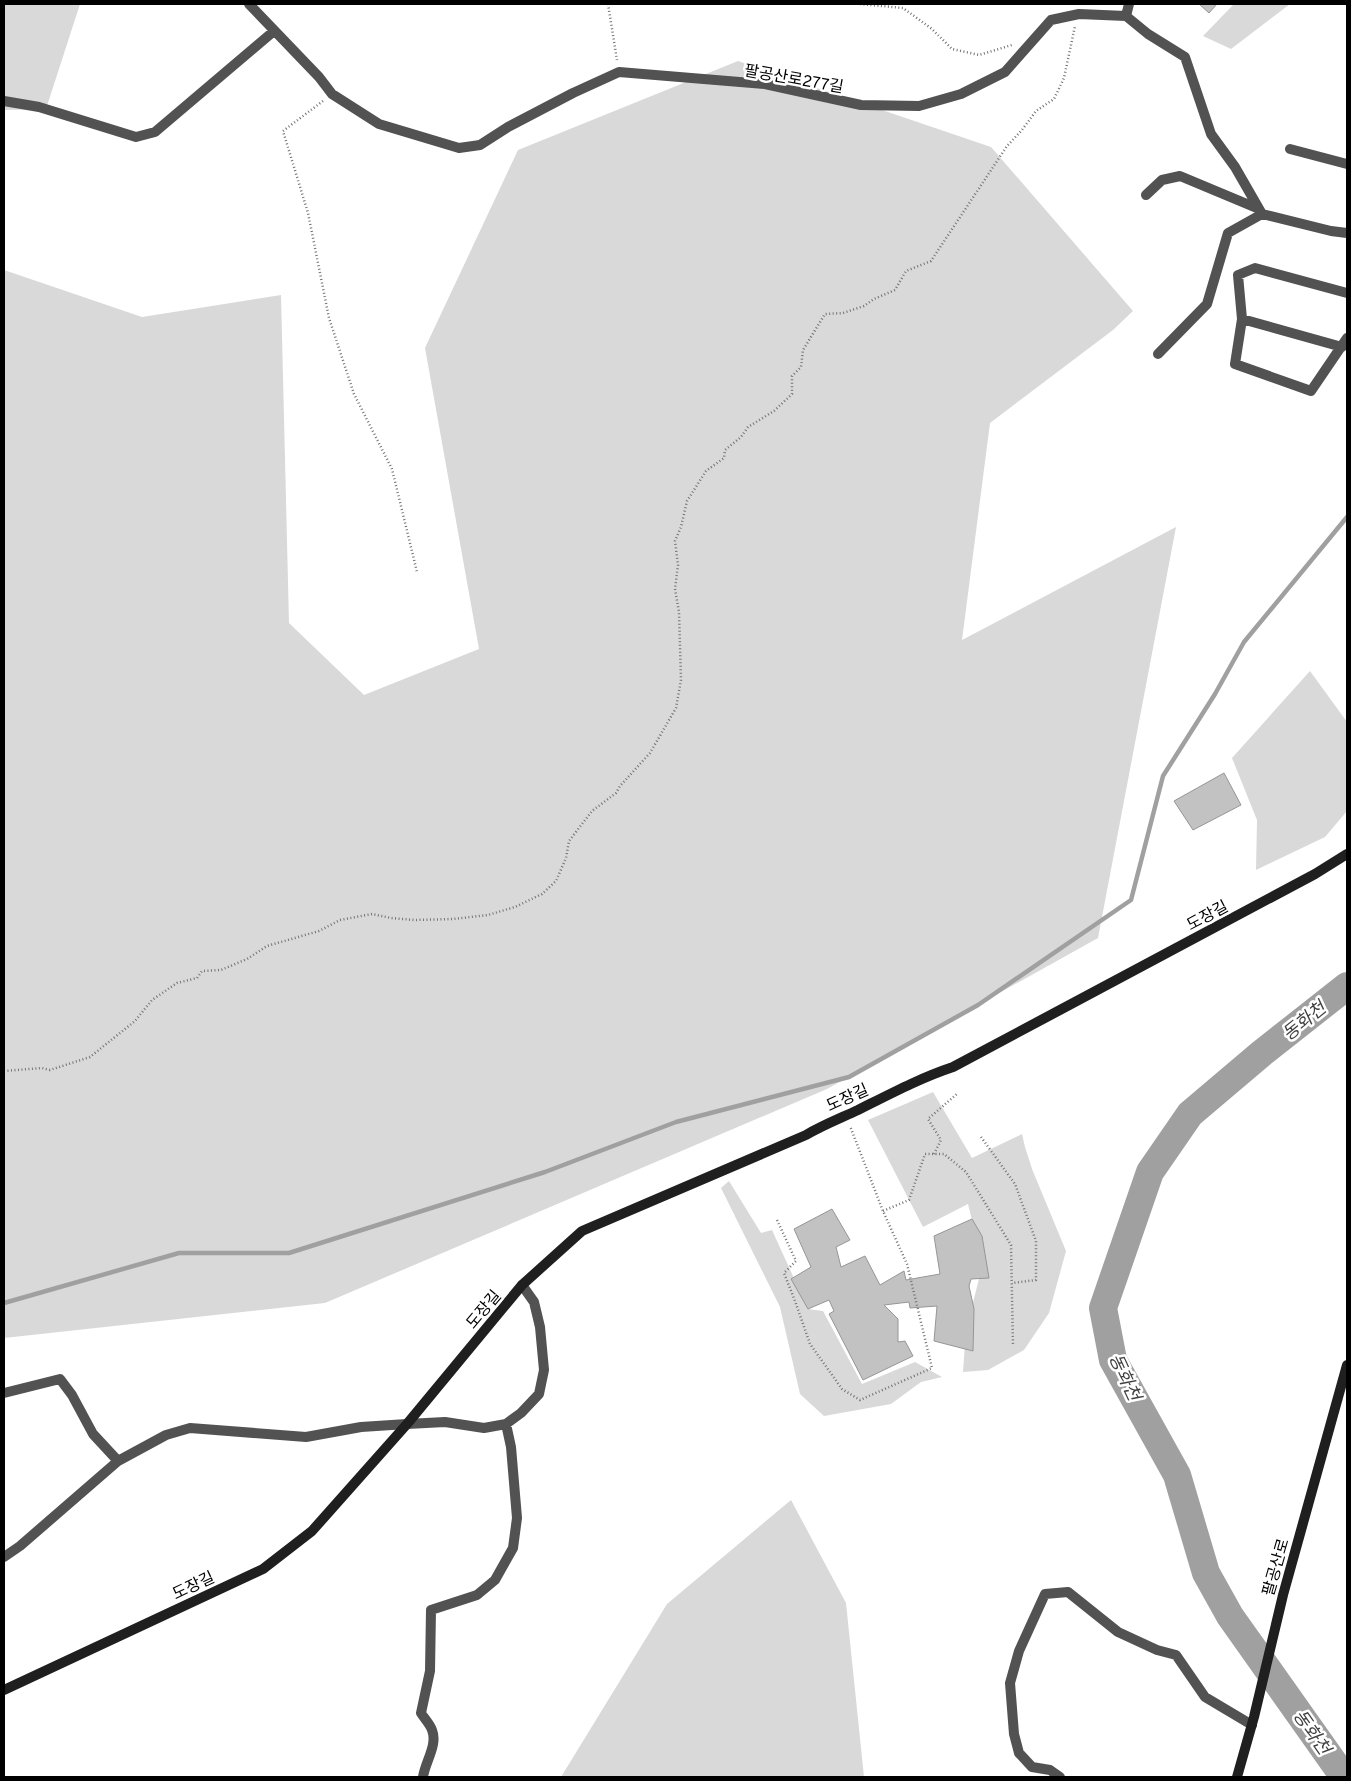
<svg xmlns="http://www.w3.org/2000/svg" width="1351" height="1781" viewBox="0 0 1351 1781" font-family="Overpass,'Noto Sans KR',sans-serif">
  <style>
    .green { fill: #d9d9d9 }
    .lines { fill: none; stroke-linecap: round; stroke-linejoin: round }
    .stream { stroke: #a0a0a0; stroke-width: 4.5 }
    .river { stroke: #a0a0a0; stroke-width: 28 }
    .building { fill: #c2c2c2; stroke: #969696 }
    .path { stroke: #747474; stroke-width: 2.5; stroke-dasharray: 1 2.5; stroke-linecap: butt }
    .street { stroke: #525252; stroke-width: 10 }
    .secondary { stroke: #1f1f1f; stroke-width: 10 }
    .labels { text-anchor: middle; stroke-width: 5; stroke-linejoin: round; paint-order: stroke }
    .street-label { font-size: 16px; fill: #000; stroke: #fff }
    .water-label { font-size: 18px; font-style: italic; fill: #414141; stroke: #fff }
  </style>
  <rect width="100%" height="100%" fill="#fff"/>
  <!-- green -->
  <path class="green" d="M4,4H80L46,109L4,110Z
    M1234,4H1290L1231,49L1203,36Z
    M738,61L991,147L1133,311L1113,330L990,423L962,640L1176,527L1098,938L827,1089L325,1303L4,1338V270L142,317L281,295L289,623L364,695L479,649L425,348L518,150Z
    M1310,671L1347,722V811L1325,837L1256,870L1257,820L1232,758Z
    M933,1092L972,1158L1022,1134L1025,1147L1032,1169L1066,1251L1049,1313L1024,1350L988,1370L963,1372L966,1330L981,1271L977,1241L968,1204L923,1227L868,1120Z
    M729,1181L761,1233L772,1230L808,1309L823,1311L862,1384L915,1362L942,1377L921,1382L891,1404L824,1416L800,1394L780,1307L721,1188Z
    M791,1500L846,1603L864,1777H561L667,1604Z"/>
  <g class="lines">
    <!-- stream -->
    <path class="stream" d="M4,1303L179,1253H289L545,1172L676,1122L849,1077L978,1005L1131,900L1163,776L1215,694L1244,642L1347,517"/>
    <!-- river -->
    <path class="river" d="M1344,1777L1230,1616L1206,1573L1177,1475L1113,1360L1103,1308L1150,1172L1190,1114L1262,1053L1347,986"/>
  </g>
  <!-- building -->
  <path class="building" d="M1199,4H1217L1209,13Z
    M1224,773L1241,805L1193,830L1174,801Z
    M832,1209L850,1240L836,1247L841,1267L865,1256L880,1285L904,1271L906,1280L940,1274L934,1236L972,1219L982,1236L989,1278L971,1279L969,1286L974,1309L973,1351L934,1341L937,1306L910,1308L909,1302L884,1305L898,1319V1342L905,1341L913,1356L863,1380L829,1314L834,1311L829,1300L808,1309L791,1279L811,1267L794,1229Z"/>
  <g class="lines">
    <!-- path -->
    <path class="path" d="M608,4L617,60
      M860,4L903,8L932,29L952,49L979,55L1012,45
      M323,101L283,131L308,213L329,318L354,394L392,469L417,572
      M4,1071L42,1068L50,1070L90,1057L135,1021L152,1000L177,983L197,978L202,971L221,970L247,959L267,946L319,931L340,920L372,914L391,918L414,920L453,919L488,915L515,907L542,894L556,881L566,858L569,841L592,811L616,793L620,786L650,753L676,708L681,680L679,612L675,589L678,565L675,541L681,527L687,501L706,471L724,458L725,450L741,437L748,427L774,411L792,394V376L801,367L803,350L825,314L843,313L864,306L874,299L895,290L906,271L931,261L1007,146L1022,130L1036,111L1054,99L1064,78L1075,26
      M981,1137L1015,1184L1036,1241V1280L1012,1283
      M934,1154L941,1140L928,1119L958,1093
      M883,1211L909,1200L925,1154H944L966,1172L1011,1245L1013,1346
      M777,1220L796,1261L784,1273L795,1301L810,1344L842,1389L860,1400L932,1368L907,1264L883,1211L850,1126"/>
    <!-- street -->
    <path class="street" d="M249,4L319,77L332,94L379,124L459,148L480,145L508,127L573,93L619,72L765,84L861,105L919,106L961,94L1005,72L1051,20L1079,14L1126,16L1148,34L1185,57L1211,134L1235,167L1262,214L1331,231L1347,233
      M1126,16L1129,4
      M4,101L39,107L136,137L155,132L274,31
      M1290,149L1347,164
      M1146,195L1162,180L1180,176L1259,209
      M1347,293L1255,268L1238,275L1242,319L1235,364L1311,391L1347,338
      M1242,319L1342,347
      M1158,354L1207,304L1228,233L1262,214
      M4,1393L60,1379L72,1395L93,1434L118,1461
      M4,1557L20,1546L118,1461L166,1435L190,1428L306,1437L361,1427L407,1424L445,1422L484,1428L506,1424L521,1413L539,1394L544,1370L540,1327L534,1302L522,1285
      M423,1777C425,1762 438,1745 432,1730C430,1724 424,1718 421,1713L430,1671L431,1610L477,1595L495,1580L513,1548L517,1518L511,1447L506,1424
      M1060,1777L1050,1770L1032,1767L1019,1753L1014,1734L1010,1683L1019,1651L1045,1594L1068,1592L1118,1632L1157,1650L1176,1655L1205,1697L1252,1725"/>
    <!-- secondary -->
    <path class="secondary" d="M4,1690L263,1569L312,1531L407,1424L522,1285L582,1231L806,1135C823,1125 841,1118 858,1110C890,1094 920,1078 953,1067L1315,874L1347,854
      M1237,1777L1254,1717L1283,1595L1347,1365"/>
  </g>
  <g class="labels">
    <!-- street labels -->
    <g class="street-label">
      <text transform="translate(794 78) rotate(10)" y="6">팔공산로277길</text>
      <text transform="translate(1207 915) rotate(-28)" y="6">도장길</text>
      <text transform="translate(847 1097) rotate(-24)" y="6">도장길</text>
      <text transform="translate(483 1309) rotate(-50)" y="6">도장길</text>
      <text transform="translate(1275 1567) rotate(-74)" y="6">팔공산로</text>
      <text transform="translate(193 1585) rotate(-25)" y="6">도장길</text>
    </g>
    <!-- water labels -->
    <g class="water-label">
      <text transform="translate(1304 1021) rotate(-39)" y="6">동화천</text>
      <text transform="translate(1125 1377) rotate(65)" y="6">동화천</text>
      <text transform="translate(1312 1732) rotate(55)" y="6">동화천</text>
    </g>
  </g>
  <!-- border -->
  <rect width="1351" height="1781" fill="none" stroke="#000000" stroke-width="10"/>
</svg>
